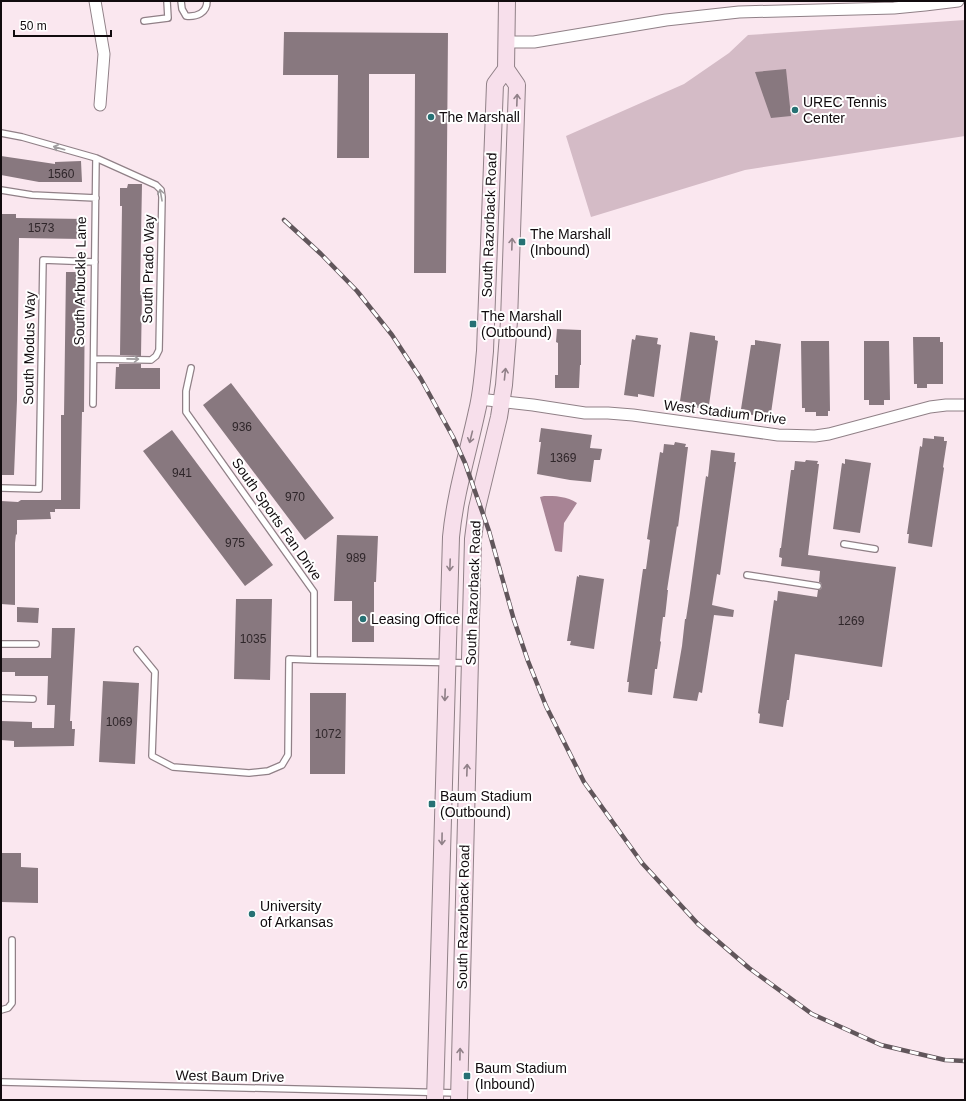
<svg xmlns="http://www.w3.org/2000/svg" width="966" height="1101" viewBox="0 0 966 1101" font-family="Helvetica,sans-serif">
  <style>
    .green { fill: #d4bbc6 }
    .water { fill: #a88495 }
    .building { fill: #88787f }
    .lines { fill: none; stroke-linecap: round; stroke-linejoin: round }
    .lane-casing { stroke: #908087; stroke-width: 8 }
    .street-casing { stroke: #908087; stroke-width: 13 }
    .secondary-casing { stroke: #908087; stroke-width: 18 }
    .lane { stroke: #fff; stroke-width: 5.5 }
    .street { stroke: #fff; stroke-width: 11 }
    .secondary { stroke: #f7dfeb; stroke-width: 16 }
    .rail-casing { stroke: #61565b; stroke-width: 4.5 }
    .rail { stroke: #fff; stroke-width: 3; stroke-dasharray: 9; stroke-linecap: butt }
    .oneway { stroke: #908088 }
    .oneway2 { stroke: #a09d9f }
    .poi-dot { fill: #267174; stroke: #fff; stroke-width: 1.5 }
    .labels { text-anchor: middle; stroke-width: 4; stroke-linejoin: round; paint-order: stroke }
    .number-label { font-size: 12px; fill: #2f262a }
    .poi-label { font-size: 14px; fill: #110b0e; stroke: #fff; text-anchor: start }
    .street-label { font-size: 14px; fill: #110b0e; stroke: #fff }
  </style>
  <rect width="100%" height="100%" fill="#fae7ef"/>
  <!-- green -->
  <path class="green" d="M965,20V136L745,170L591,217L566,136L684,84L729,53L748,35Z"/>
  <!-- water -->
  <path class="water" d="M544,496C555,496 567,496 577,503L564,523L562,552L555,551L540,497Z"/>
  <!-- building -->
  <path class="building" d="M284,32L448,33L446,273H414L415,74H369V158H337L338,75H283Z
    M786,69L791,116L771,118L755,72Z
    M1,156L55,164V162L81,161L82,182H39L1,175Z
    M128,184H142L140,291H142L141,356L120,355L122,206H120V188H127Z
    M2,214H16V218L86,219V232H82V239L19,238L17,400L14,475H1Z
    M66,272H85L84,412H82L80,509H55V512H50L51,519L17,520V535L16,534L15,543V605L1,604V501L18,502L21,500H61V415H64Z
    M557,329L581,330V365H580L579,388H555V375H558V343L556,342Z
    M690,332L715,336V340L718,341L709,405L702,404V408L690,407L691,403L680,401Z
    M636,335L658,338L657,344L661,345L654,397L638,394V397L624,395L632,339L635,340Z
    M913,337H940V342H943V384H927V388H917V384H914Z
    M755,340L781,344L771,413L759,412V416L747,414L748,410L741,409L751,345H755Z
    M801,341H829L830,411H828V416H816V412H805V408H802Z
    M864,341H889L890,400H884V405H869V400H864Z
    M119,364H141V368H160V389H115L116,367H119Z
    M231,383L334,518L305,540L203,405Z
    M541,428L592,435L590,448L602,449L600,460H594L591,482L570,480L537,474L541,442H539Z
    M172,430L273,565L245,586L143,451Z
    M934,436L944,437V441H947L943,467L944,468L932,547L908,543L909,534H907L920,446L922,447L923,438L934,439Z
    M675,442L686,444L685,447H688L678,527L677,526L667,590H668L665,617H663L660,641L661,642L657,669H655L652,695L628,692L629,682H627L643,569H646L650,540L647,539L660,452L663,453L664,444L674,445Z
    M711,450L735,453L734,462H736L720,575L717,574L712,605L734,610L733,617L714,615L702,693L699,692L697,701L673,698L682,646L685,619H686L690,593L706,476L708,477Z
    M845,459L871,463L860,533L833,529L842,463L845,464Z
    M806,460L818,461L817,464H819L808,555L896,567L882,667L795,654L789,700H787L783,727L759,723L760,714L758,713L774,600L777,601L778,591L817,597L818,590L821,589L822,586L821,583L819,582L820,571L781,566L782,558L779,557L780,548H781L791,470H794L795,461L805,462Z
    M337,535L378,536L376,582H374V642H352V601H334Z
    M579,575L604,579L594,649L570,645L571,641H567L577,576L579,577Z
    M236,599H272L270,680L234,679Z
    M17,607L39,608L38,623L17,622Z
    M52,628H75L70,721H72V729H75L74,746L14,747V741L1,740V721L32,722V728H54L55,705H47L48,676H15V672H1V658H51Z
    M103,681L139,683L135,764L99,762Z
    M310,693H346L345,774H310Z
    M1,853H21V867L38,868V903L1,902Z"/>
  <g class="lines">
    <!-- lane casing -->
    <g class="lane-casing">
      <path id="lane" d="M181,1L182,9L186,16C197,17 207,13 207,1
        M144,21L168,18L167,1
        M1,133L22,137L96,158L156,185L161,190L162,197L159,350L156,356L151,360L94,359
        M1,190L32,195L96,198
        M191,368L186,391V412L314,592V660L470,663
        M93,404L96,158
        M1,488L39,489L43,260L95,262
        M844,544L875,549
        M747,575L818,586
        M1,644H36
        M137,650L155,672L152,756L173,767L249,773L268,771L282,765L288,755L289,659L314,660
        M1,698L33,699
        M1,1010L8,1008L12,1003V940
        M1,1082L458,1093"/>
    </g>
    <!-- street casing -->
    <g class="street-casing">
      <path id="street" d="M95,1L104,54L100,105
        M506,42H534L666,20L739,12L894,8L925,5L958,1
        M479,399L533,405L585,413H608L633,415L778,435L815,436L829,434L930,407L946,405H965"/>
    </g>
    <!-- secondary casing -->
    <g class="secondary-casing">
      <path id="secondary" d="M435,1100L451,537C455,494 468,453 477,411C482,391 483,371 485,351L495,84L506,69L507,1
        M459,1100L473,539L477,508L499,417L504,385L509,321L517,85L506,69"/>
    </g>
    <!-- lane -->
    <use href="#lane" class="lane"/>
    <!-- street -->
    <use href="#street" class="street"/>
    <!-- secondary -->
    <use href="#secondary" class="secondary"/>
    <!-- rail casing -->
    <g class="rail-casing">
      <path id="rail" d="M284,220L321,254L357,291L392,335L421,379L453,437L465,463L489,531L514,620L528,661L546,706L584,782L642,863L698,924L749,968L812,1014L881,1045L945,1060L965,1061"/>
    </g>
    <!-- rail -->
    <use href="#rail" class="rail"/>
  </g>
  <!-- one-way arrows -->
  <defs><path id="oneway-shaft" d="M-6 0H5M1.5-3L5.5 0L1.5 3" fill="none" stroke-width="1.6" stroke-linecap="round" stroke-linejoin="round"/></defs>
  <g class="oneway">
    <use href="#oneway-shaft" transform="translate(517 100) rotate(-88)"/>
    <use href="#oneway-shaft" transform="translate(512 244) rotate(-88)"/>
    <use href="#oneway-shaft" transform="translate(505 374) rotate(-84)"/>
    <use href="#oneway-shaft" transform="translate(471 437) rotate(104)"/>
    <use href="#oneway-shaft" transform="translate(450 565) rotate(92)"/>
    <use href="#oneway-shaft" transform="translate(445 695) rotate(92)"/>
    <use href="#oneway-shaft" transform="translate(467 770) rotate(-88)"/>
    <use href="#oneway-shaft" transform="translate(442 839) rotate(91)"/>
    <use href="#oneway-shaft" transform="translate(460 1054) rotate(-89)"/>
  </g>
  <g class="oneway2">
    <use href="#oneway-shaft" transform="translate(59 148) rotate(-164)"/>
    <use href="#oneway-shaft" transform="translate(161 195) rotate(-100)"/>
    <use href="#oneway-shaft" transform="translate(133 359) rotate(1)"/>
  </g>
  <!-- markers -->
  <g class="poi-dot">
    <circle cx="795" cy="110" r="4"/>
    <circle cx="431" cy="117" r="4"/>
    <rect x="518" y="238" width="8" height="8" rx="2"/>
    <rect x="469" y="320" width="8" height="8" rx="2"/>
    <circle cx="363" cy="619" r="4"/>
    <rect x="428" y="800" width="8" height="8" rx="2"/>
    <circle cx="252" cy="914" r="4"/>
    <rect x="463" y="1072" width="8" height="8" rx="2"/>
  </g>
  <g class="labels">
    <!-- number labels -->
    <g class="number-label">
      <text x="61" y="178">1560</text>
      <text x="41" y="232">1573</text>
      <text x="242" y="431">936</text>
      <text x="563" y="462">1369</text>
      <text x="182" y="477">941</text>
      <text x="295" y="501">970</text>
      <text x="235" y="547">975</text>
      <text x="356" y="562">989</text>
      <text x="851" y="625">1269</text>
      <text x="253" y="643">1035</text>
      <text x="119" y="726">1069</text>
      <text x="328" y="738">1072</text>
    </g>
    <!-- poi labels -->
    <g class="poi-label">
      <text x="803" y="107">UREC Tennis<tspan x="803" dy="16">Center</tspan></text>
      <text x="439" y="122">The Marshall</text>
      <text x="530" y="239">The Marshall<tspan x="530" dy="16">(Inbound)</tspan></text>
      <text x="481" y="321">The Marshall<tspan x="481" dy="16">(Outbound)</tspan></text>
      <text x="371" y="624">Leasing Office</text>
      <text x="440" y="801">Baum Stadium<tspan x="440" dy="16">(Outbound)</tspan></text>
      <text x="260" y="911">University<tspan x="260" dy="16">of Arkansas</tspan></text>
      <text x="475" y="1073">Baum Stadium<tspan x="475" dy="16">(Inbound)</tspan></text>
    </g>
    <!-- street labels -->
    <g class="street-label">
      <text transform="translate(489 225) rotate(-88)" y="5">South Razorback Road</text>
      <text transform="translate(148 269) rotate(-89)" y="5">South Prado Way</text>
      <text transform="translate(80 281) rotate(-89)" y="5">South Arbuckle Lane</text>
      <text transform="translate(29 348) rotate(-89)" y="5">South Modus Way</text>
      <text transform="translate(725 412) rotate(7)" y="5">West Stadium Drive</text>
      <text transform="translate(277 519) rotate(55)" y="5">South Sports Fan Drive</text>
      <text transform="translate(473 593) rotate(-88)" y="5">South Razorback Road</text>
      <text transform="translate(463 917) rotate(-89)" y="5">South Razorback Road</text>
      <text transform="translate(230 1076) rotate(1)" y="5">West Baum Drive</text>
    </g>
  </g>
  <!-- border -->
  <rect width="966" height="1101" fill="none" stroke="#110b0e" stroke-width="4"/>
  <!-- scale -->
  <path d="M14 30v6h97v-6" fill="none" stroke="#110b0e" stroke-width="2"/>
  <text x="20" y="30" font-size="12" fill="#110b0e" stroke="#ffffff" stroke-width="3" paint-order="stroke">50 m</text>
</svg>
